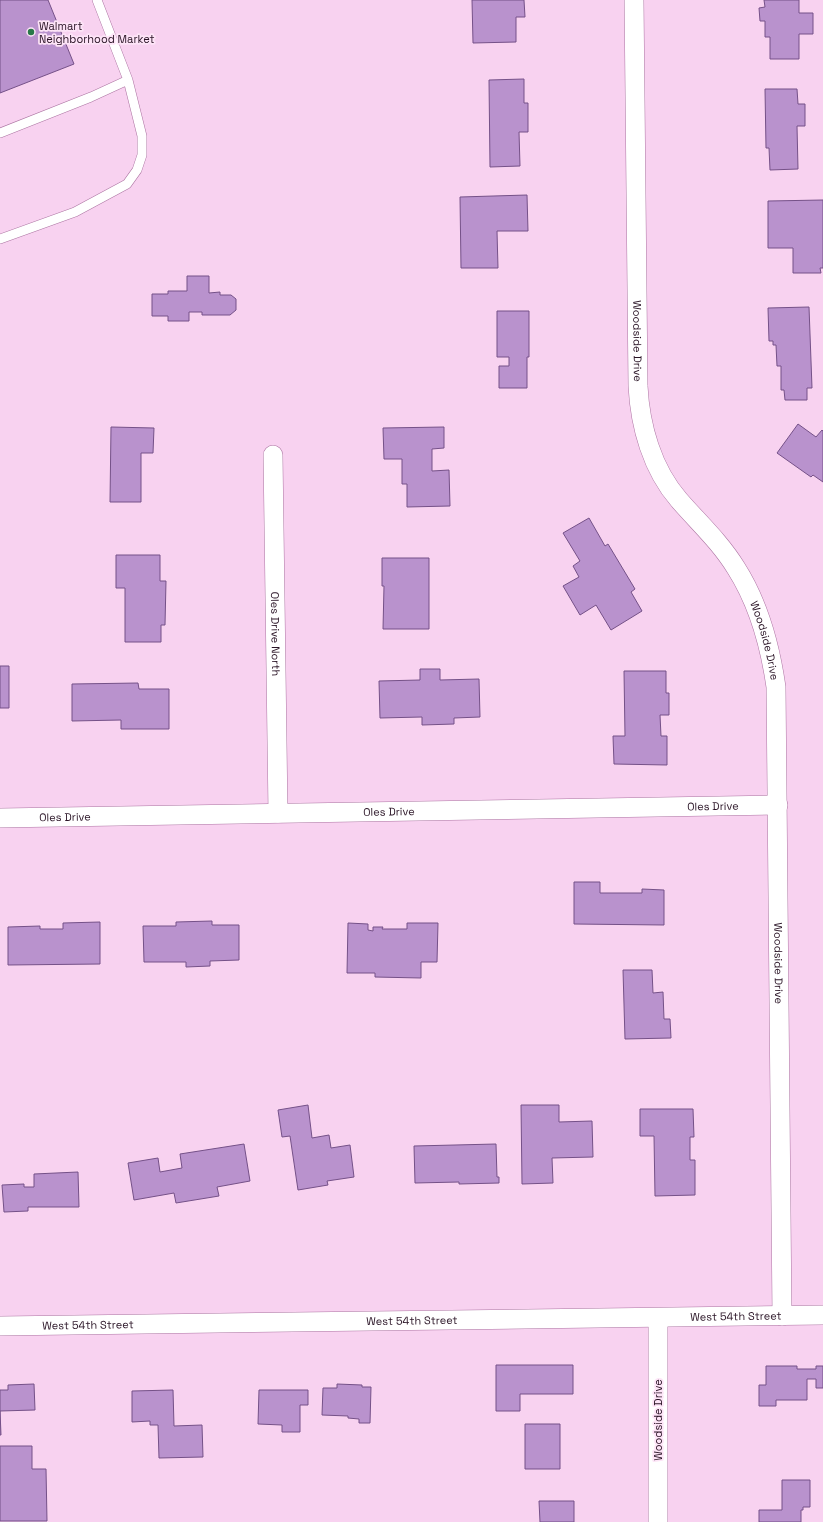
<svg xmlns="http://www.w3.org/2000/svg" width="823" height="1522" viewBox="0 0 823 1522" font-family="'Space Grotesk',sans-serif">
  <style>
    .building { fill: #b992cd; stroke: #755188 }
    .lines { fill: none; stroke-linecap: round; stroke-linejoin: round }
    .lane-casing { stroke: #ac74a2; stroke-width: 10 }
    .street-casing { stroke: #ac74a2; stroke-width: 20 }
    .lane { stroke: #fff; stroke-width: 9 }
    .street { stroke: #fff; stroke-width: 19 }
    .poi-dot { fill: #287848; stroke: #fde4f7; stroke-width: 1.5 }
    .labels { text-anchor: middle; stroke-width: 3.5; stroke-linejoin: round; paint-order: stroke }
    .poi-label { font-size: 11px; fill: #291325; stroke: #fde4f7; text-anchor: start }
    .street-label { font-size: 11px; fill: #291325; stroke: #fde4f7 }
  </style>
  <rect width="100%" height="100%" fill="#f8d2f0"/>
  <!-- building -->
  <path class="building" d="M0,0H48L74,64L0,93Z
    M472,0H524L525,17H516V42L473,43Z
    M764,0H799V13H813V34H799V59H770V37H765V21H760L759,8L765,7Z
    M524,79V103H528V132H519L520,166L490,167L489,80Z
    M765,89H797L798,104H805V126H797L798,169L770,170L769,148H766Z
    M527,195L528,231H497L498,268H461L460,197Z
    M823,200V268H820L821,273H793V248H768V201Z
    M187,276H209V293L220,292V295H231L236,299V310L230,315H202V312H189V321H168V316H152V294H168V291H187Z
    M809,307L812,388H807V400H785L784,390H781V366H777L776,345H773V341H769L768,308Z
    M497,311H529V357H527V388H499V366H509V357H497Z
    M798,424L816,437L822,430L823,431V482L813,475L811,477L777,453Z
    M111,427L154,428L153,453H141V502H110Z
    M444,427V448L432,449V471L449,470L450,506L407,507V484H402V459H384L383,428Z
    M589,518L605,546L608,544L635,589L631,592L642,611L611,630L596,605L580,615L563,586L579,577L573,566L580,561L563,533Z
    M116,555H160V581H166L165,625H161V642H125V588H116Z
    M382,558H429V629H383L384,586H382Z
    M0,666H9V708H0Z
    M420,669H440V680L479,679L480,717L454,718V724L422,725V717L380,718L379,681L420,680Z
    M624,671H666V693H669V715H660L661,736H667V765L614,764L613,736H625Z
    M138,683L139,689H169V729H121V720L72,721V684Z
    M574,882H600V893H642V889L664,890V925L574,924Z
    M212,921V925H239V960L210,961V966L186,967V962H144L143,926H176V922Z
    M100,922V964L8,965V927L40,926V929H63V923Z
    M348,923L368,924V930L373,931V927H383L382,929H407V923H438L437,962H421V978L375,977V973H347Z
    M623,970H652L653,993L663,992L664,1019H670L671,1038L625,1039Z
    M308,1105L312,1138L329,1135L331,1148L350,1145L354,1177L327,1181L328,1185L298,1190L290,1136L282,1137L278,1110Z
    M521,1105H559V1122L592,1121L593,1157L552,1158L553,1183L522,1184Z
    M640,1109H693L694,1137H690V1160H695V1195L655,1196L654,1136H640Z
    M244,1144L250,1181L217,1187L219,1196L176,1203L174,1193L134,1200L128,1163L158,1158L160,1172L182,1168L180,1154Z
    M496,1144L497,1177H499V1183L459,1184V1182L415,1183L414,1146Z
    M78,1172L79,1207H28V1211L4,1212L2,1185L24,1184V1187H34V1174Z
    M496,1365H573V1394H520V1411H496Z
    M766,1366H797V1369H816V1366H823V1388H816V1379H807V1400H776V1406H759V1385H766Z
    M34,1384L35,1410L0,1411L1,1435H0V1390H8V1385Z
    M337,1384L362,1385V1387H371L370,1423H359V1419L348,1418V1416L322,1415L323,1388H337Z
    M173,1390L174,1426L202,1425L203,1457L159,1458L158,1425H150V1421L132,1422V1391Z
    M259,1390H308V1405H300V1432H282V1425L258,1424Z
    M525,1424H560V1469H525Z
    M0,1446H32V1469H46L47,1521H0Z
    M782,1480H810V1507H803V1510H801V1522H759V1510H782Z
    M539,1501H574V1522H540Z"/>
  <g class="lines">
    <!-- lane casing -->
    <g class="lane-casing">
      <path id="lane" d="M0,133L91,97L128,80
        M0,239L75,212L127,184L137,170L142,155V136L128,80L97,0"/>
    </g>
    <!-- street casing -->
    <g class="street-casing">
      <g id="street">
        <path id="s1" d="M634,0L638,386C640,426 652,469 679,500C699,523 720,542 736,568C759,604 770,645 776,687L782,1316"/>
        <path id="s2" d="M273,455L278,813"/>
        <path id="s3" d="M0,818L778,805"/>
        <path d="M658,1318V1522"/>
        <path id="s4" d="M0,1326L823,1315"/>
      </g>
    </g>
    <!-- lane -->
    <use href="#lane" class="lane"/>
    <!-- street -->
    <use href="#street" class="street"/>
  </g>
  <!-- markers -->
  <circle class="poi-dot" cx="31" cy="32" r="4"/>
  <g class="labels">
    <!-- poi labels -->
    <g class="poi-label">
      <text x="39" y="30">Walmart<tspan x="39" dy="13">Neighborhood Market</tspan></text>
    </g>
    <!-- street labels -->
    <g class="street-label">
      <text dy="4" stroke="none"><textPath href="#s1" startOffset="341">Woodside Drive</textPath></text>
      <text dy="4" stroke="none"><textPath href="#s2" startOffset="179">Oles Drive North</textPath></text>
      <text dy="4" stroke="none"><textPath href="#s1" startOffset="677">Woodside Drive</textPath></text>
      <text dy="4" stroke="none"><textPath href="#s3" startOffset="713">Oles Drive</textPath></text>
      <text dy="4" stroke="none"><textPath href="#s3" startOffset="389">Oles Drive</textPath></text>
      <text dy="4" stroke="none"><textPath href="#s3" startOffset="65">Oles Drive</textPath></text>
      <text dy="4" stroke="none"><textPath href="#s1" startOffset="1001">Woodside Drive</textPath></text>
      <text dy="4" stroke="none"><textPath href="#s4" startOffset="736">West 54th Street</textPath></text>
      <text dy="4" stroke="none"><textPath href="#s4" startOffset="412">West 54th Street</textPath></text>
      <text dy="4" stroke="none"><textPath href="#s4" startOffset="88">West 54th Street</textPath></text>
      <text transform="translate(658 1420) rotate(-90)" y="4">Woodside Drive</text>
    </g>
  </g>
</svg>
